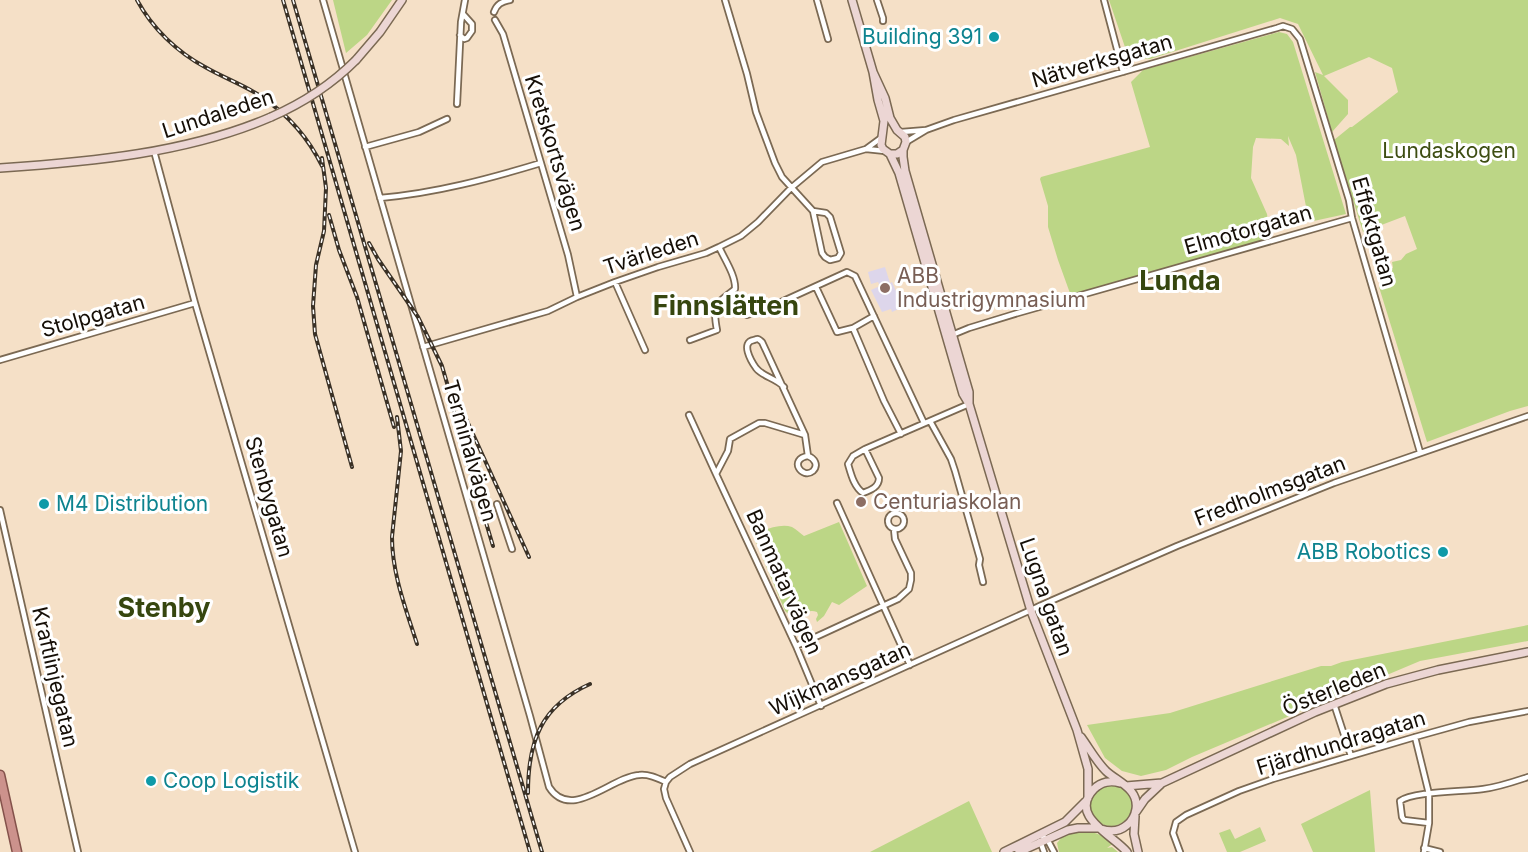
<svg xmlns="http://www.w3.org/2000/svg" width="1528" height="852" viewBox="0 0 1528 852" font-family="Inter,sans-serif">
  <style>
    .education { fill: #ddd6eb }
    .green { fill: #bcd686 }
    .lines { fill: none; stroke-linecap: round; stroke-linejoin: round }
    .minor-casing { stroke: #7b6953; stroke-width: 8 }
    .secondary-casing { stroke: #7b6953; stroke-width: 10 }
    .trunk-casing { stroke: #84524b; stroke-width: 11 }
    .minor { stroke: #fff; stroke-width: 4.5 }
    .secondary { stroke: #ecd6d4; stroke-width: 7 }
    .trunk { stroke: #cc928c; stroke-width: 8 }
    .rail-casing { stroke: #3a3126; stroke-width: 4 }
    .rail { stroke: #fff; stroke-width: 1.5; stroke-dasharray: 4.5; stroke-linecap: butt }
    .secondary-bridge-casing { stroke: #7b6953; stroke-width: 10; stroke-linecap: butt }
    .secondary-bridge { stroke: #ecd6d4; stroke-width: 7 }
    .culture-dot { fill: #0f9aa8; stroke: #fff; stroke-width: 2 }
    .education-dot { fill: #8d6e63; stroke: #fff; stroke-width: 2 }
    .labels { text-anchor: middle; stroke-width: 6; stroke-linejoin: round; paint-order: stroke }
    .culture-label { font-size: 21px; fill: #0d838f; stroke: #fff; text-anchor: end }
    .street-label { font-size: 21px; fill: #150e06; stroke: #fff }
    .park-label { font-size: 21px; fill: #3e4e13; stroke: #fff }
    .education-label { font-size: 21px; fill: #785e54; stroke: #fff; text-anchor: start }
    .district-label { font-size: 27px; font-weight: bold; fill: #36460f; stroke: #fff }
  </style>
  <rect width="100%" height="100%" fill="#f5e0c7"/>
  <!-- education -->
  <path class="education" d="M885,267L890,283L892,282L903,307L892,312L891,309L882,312L871,290L880,286L878,282L871,284L868,272Z"/>
  <!-- green -->
  <path class="green" d="M333,0H392L367,35L346,53Z
    M1109,0H1528V406L1510,411L1427,442L1379,287L1388,276L1386,270L1393,268L1392,262L1401,260L1406,254L1417,249L1405,216L1363,232L1334,140L1350,127H1352L1398,92L1392,68L1369,57L1324,76L1348,100V114L1332,132L1315,72L1323,75L1298,24L1280,18L1150,59L1128,56Z
    M1279,32L1287,34L1293,42L1346,214L1309,222L1296,155L1288,136L1289,146L1281,139L1256,138L1253,147L1251,178L1267,214L1271,238L1071,296L1058,260L1048,227V206L1040,179L1041,177L1150,147L1131,82L1143,70Z
    M839,522L867,586L839,605L832,602L824,616L817,622L816,619L818,615L817,612C805,608 805,618 793,618L785,611L753,535C764,530 780,523 792,527C796,529 801,534 804,536Z
    M1528,625V641L1420,661L1192,757L1166,770L1141,776L1122,771L1105,758L1087,725L1170,713L1321,666H1331L1342,662Z
    M1090 805a21 21 0 1 1 42 0a21 21 0 1 1-42 0Z
    M1370,790L1375,852H1313L1301,824Z
    M969,801L992,852H870Z
    M1260,827L1266,841L1240,852H1227L1219,833L1230,829L1235,839Z
    M1075,831C1093,831 1099,833 1114,843L1107,848L1112,847L1118,852H1059L1057,843L1063,836Z"/>
  <g class="lines">
    <!-- minor casing -->
    <g class="minor-casing">
      <path id="minor" d="M323,0L530,716L549,787C571,822 611,777 639,775C649,774 657,778 666,782
        M725,0L747,74L756,112L775,163L782,177L813,211L826,213L830,217L841,253L838,258L830,260L825,257L822,253L813,211
        M817,0L828,39
        M877,0L883,18V21
        M1104,0L1123,72
        M494,12C497,4 501,2 510,0
        M495,20L503,34L568,255L577,297
        M460,35L464,39L467,38L472,31V24L463,14
        M457,104L461,22L465,0
        M901,132L926,130
        M906,142L926,130L954,120L1277,28L1283,26L1292,29L1300,39L1349,200L1352,218L1420,452
        M365,147L419,132L447,119
        M866,149L881,138
        M154,151L195,303L355,852
        M380,198C436,193 488,179 541,163
        M615,282L645,350
        M816,287L837,332L853,328L874,316
        M747,315L768,308L847,272L855,276L924,423
        M853,328L884,401L901,434
        M952,335L969,328L1018,313L1352,218
        M690,340L717,330C712,304 716,304 735,289C736,276 725,260 719,247
        M423,347L548,311L577,297L615,282L658,267L706,253L719,247L741,236L758,222L791,188L822,162L866,149L885,151
        M0,360L195,303
        M784,387C776,378 763,377 756,368C751,361 740,342 754,340C759,338 758,339 762,342L805,435L808,456C814,458 819,465 813,471C802,480 788,459 808,456
        M689,415L716,474
        M930,421L951,459L955,471L980,559L979,565L983,582
        M805,435L765,423H759L730,439L728,451L716,474L796,646L821,706
        M865,449L853,456L848,464C851,474 854,487 863,493C871,490 879,487 879,478L865,449L969,404
        M837,503L910,665
        M497,504L512,549
        M0,510L78,852
        M888 521a8 8 0 1 1 16 0a8 8 0 1 1-16 0Z
        M796,646L898,599L909,589L911,580V573L895,539L894,529
        M1334,704L1351,756
        M1415,737L1429,794V823L1424,852
        M666,782L670,777L690,764L1053,600L1177,546L1334,483L1528,416
        M666,782L664,789L666,798L690,852
        M1429,823L1404,820L1402,817L1400,801C1413,791 1464,792 1483,789C1499,787 1513,782 1528,777
        M1041,835L1047,839L1054,852
        M1040,841L1044,852
        M1424,848L1440,852
        M1180,852L1173,833L1176,822L1186,815L1239,791L1273,779L1415,737L1469,722L1528,711"/>
    </g>
    <!-- secondary casing -->
    <g class="secondary-casing">
      <path id="secondary" d="M852,0L873,72L878,100L884,121L881,145L883,149L890,154H897L903,150
        M356,60L380,32L402,0
        M873,72L885,98L890,118L897,130L905,137L906,142L903,150V157L905,171L969,392V404
        M890,154L899,173L963,394L969,404L1031,611L1077,730L1088,769V798
        M0,168C90,162 188,153 271,117
        M1081,737C1089,748 1096,761 1106,771C1118,782 1139,789 1136,809C1135,815 1132,821 1127,825C1119,832 1110,832 1101,829
        M1120,783C1111,780 1101,782 1094,789C1068,816 1113,835 1127,852
        M1126,786L1162,783
        M1136,812L1145,799L1162,783L1315,712L1386,684L1438,670L1528,652
        M1135,816L1134,834L1138,852
        M1004,852L1065,822L1087,800
        M1019,852L1068,830L1078,828H1099"/>
    </g>
    <!-- trunk casing -->
    <g class="trunk-casing">
      <path id="trunk" d="M0,775L17,852"/>
    </g>
    <!-- minor -->
    <use href="#minor" class="minor"/>
    <!-- secondary -->
    <use href="#secondary" class="secondary"/>
    <!-- trunk -->
    <use href="#trunk" class="trunk"/>
    <!-- rail casing -->
    <g class="rail-casing">
      <path id="rail" d="M137,0C152,28 177,52 205,67C224,78 244,85 262,97C288,115 308,137 322,166
        M283,0L530,852
        M293,0L542,852
        M322,158L326,188L324,231L316,265L313,306L315,334L352,467
        M329,215L339,250L357,297L394,427
        M369,243L378,259L418,317L442,366L449,390L461,439L493,546
        M457,399L529,557
        M397,417L401,451L392,537C392,574 406,609 417,644
        M528,793C528,741 541,706 590,684"/>
    </g>
    <!-- rail -->
    <use href="#rail" class="rail"/>
    <!-- secondary-bridge casing -->
    <g class="secondary-bridge-casing">
      <path id="secondary-bridge" d="M271,117C303,103 331,85 356,60"/>
    </g>
    <!-- secondary-bridge -->
    <use href="#secondary-bridge" class="secondary-bridge"/>
  </g>
  <!-- markers -->
  <g class="culture-dot">
    <circle cx="994" cy="37" r="6"/>
    <circle cx="44" cy="504" r="6"/>
    <circle cx="1443" cy="552" r="6"/>
    <circle cx="151" cy="781" r="6"/>
  </g>
  <g class="education-dot">
    <circle cx="885" cy="288" r="6"/>
    <circle cx="861" cy="502" r="6"/>
  </g>
  <g class="labels">
    <!-- culture labels -->
    <g class="culture-label">
      <text x="982" y="44">Building 391</text>
      <text x="56" y="511" text-anchor="start">M4 Distribution</text>
      <text x="1431" y="559">ABB Robotics</text>
      <text x="163" y="788" text-anchor="start">Coop Logistik</text>
    </g>
    <!-- street labels -->
    <g class="street-label">
      <text transform="translate(1102 61) rotate(-16)" y="7">Nätverksgatan</text>
      <text transform="translate(218 114) rotate(-18)" y="7">Lundaleden</text>
      <text transform="translate(555 153) rotate(73)" y="7">Kretskortsvägen</text>
      <text transform="translate(1248 230) rotate(-16)" y="7">Elmotorgatan</text>
      <text transform="translate(1374 232) rotate(74)" y="7">Effektgatan</text>
      <text transform="translate(651 253) rotate(-18)" y="7">Tvärleden</text>
      <text transform="translate(93 316) rotate(-16)" y="7">Stolpgatan</text>
      <text transform="translate(470 451) rotate(74)" y="7">Terminalvägen</text>
      <text transform="translate(1270 491) rotate(-21)" y="7">Fredholmsgatan</text>
      <text transform="translate(269 497) rotate(74)" y="7">Stenbygatan</text>
      <text transform="translate(784 582) rotate(66)" y="7">Banmatarvägen</text>
      <text transform="translate(1046 597) rotate(71)" y="7">Lugna gatan</text>
      <text transform="translate(55 677) rotate(77)" y="7">Kraftlinjegatan</text>
      <text transform="translate(840 679) rotate(-24)" y="7">Wijkmansgatan</text>
      <text transform="translate(1334 689) rotate(-22)" y="7">Österleden</text>
      <text transform="translate(1341 743) rotate(-17)" y="7">Fjärdhundragatan</text>
    </g>
    <!-- park labels -->
    <g class="park-label">
      <text x="1449" y="158">Lundaskogen</text>
    </g>
    <!-- education labels -->
    <g class="education-label">
      <text x="897" y="283">ABB<tspan x="897" dy="24">Industrigymnasium</tspan></text>
      <text x="873" y="509">Centuriaskolan</text>
    </g>
    <!-- district labels -->
    <g class="district-label">
      <text x="1180" y="290">Lunda</text>
      <text x="726" y="315">Finnslätten</text>
      <text x="164" y="617">Stenby</text>
    </g>
  </g>
</svg>
